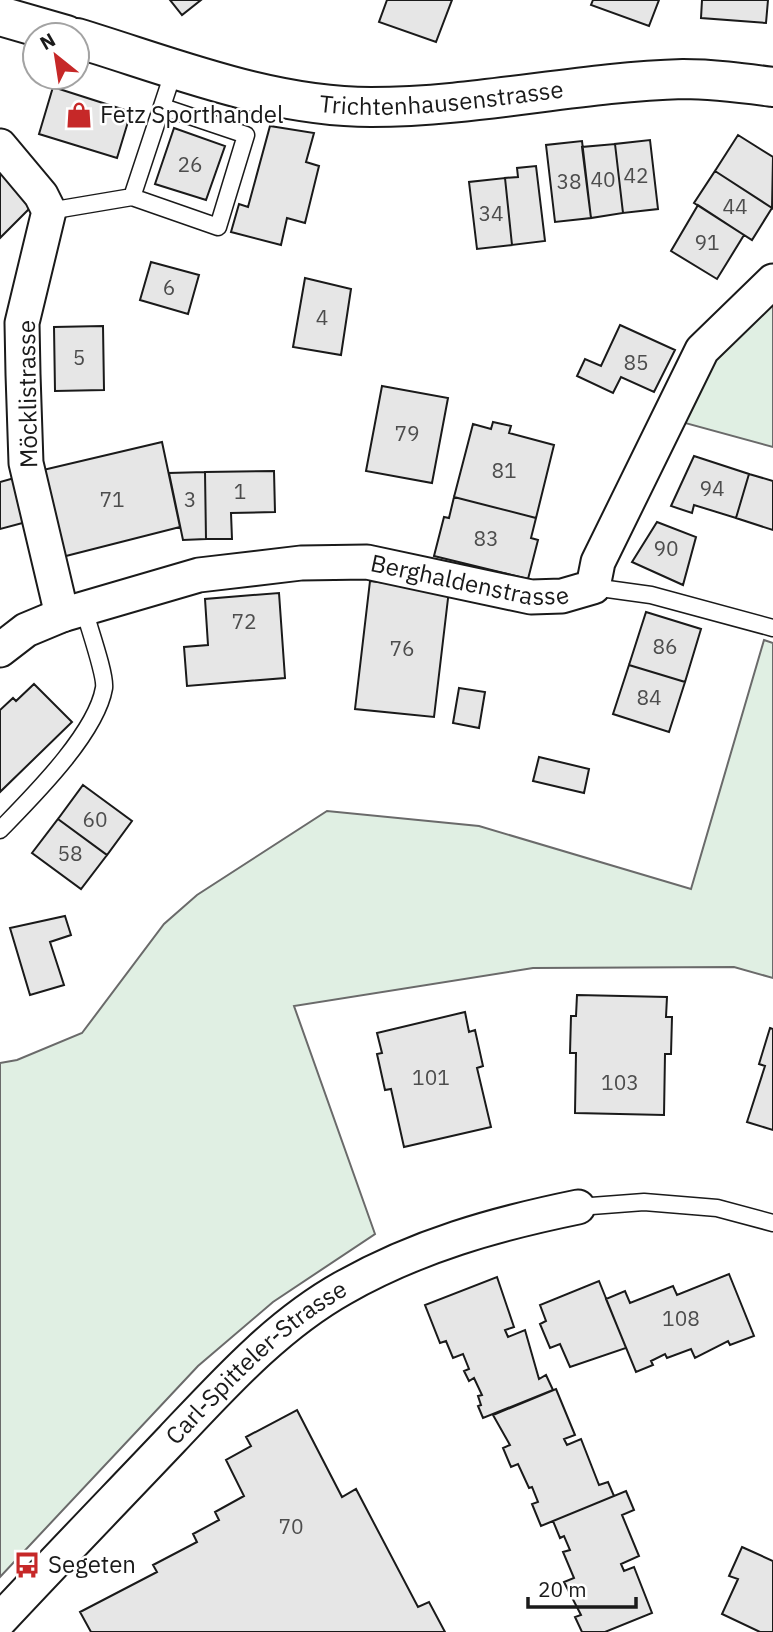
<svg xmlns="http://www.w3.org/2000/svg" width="773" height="1632" viewBox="0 0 773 1632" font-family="'IBM Plex Sans',sans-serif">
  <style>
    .green { fill: #e0efe3; stroke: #6a6a6a; stroke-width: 2 }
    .building { fill: #e6e6e6; stroke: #1a1a1a; stroke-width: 2 }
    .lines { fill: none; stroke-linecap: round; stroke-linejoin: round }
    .lane-casing { stroke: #1a1a1a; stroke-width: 19 }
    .street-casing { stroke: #1a1a1a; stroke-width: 37 }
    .secondary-casing { stroke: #1a1a1a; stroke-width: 42 }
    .lane { stroke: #fff; stroke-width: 16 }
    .street { stroke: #fff; stroke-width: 33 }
    .secondary { stroke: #fff; stroke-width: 38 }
    .labels { text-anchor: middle; stroke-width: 5; stroke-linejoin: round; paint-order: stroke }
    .number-label { font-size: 21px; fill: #4d4d4d }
    .street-label { font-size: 24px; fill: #1a1a1a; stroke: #fff }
    .poi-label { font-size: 24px; fill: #1a1a1a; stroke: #fff; text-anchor: start }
  </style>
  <rect width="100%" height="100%" fill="#fff"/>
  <!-- green -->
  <path class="green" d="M773,295V447L674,420L711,356Z
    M764,640L773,643V978L734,967L533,968L294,1006L375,1234L273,1302L198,1366L0,1577V1063L17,1060L82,1033L164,924L197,895L327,811L479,826L691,889Z"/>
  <!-- building -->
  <path class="building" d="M170,0H201L182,15Z
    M387,0H452L436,42L379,22Z
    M593,0H659L649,26L591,5Z
    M702,0H768L766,23L701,18Z
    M53,87L131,112L117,158L39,134Z
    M270,126L314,133L306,162L319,166L305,223L287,218L281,245L231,232L239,204L248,207Z
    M174,128L225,146L206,200L155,184Z
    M738,135L773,157L772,208L715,171Z
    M650,140L658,209L623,213L615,144Z
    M582,141L591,218L555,222L546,145Z
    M615,144L623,213L591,218L582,147Z
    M536,166L545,241L512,245L505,178L518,177L517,168Z
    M0,170L34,204L0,238Z
    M715,171L772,208L752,240L694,203Z
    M505,178L512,245L477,249L469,182Z
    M698,205L744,235L717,279L671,251Z
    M151,262L199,275L188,314L140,300Z
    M305,278L351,289L341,355L293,347Z
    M620,325L675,350L654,392L621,377L613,393L577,376L585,359L601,366Z
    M103,326L104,390L55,391L54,327Z
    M382,386L448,398L432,483L366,471Z
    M493,422L511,426L509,433L554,445L536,518L454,497L473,424L491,429Z
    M162,442L180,527L62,557L43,470Z
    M694,456L749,474L736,518L694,505L692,513L671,506Z
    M274,471L275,512L231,513L232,539H206L205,472Z
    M205,472L206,539L183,540L169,473Z
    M749,474L773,481V530L736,518Z
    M18,477L30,521L0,529V482Z
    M454,497L536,518L531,538L538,540L528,579L434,556L444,517L449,518Z
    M657,522L696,537L683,585L632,562Z
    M370,581L449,590L434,717L355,709Z
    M279,593L285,678L187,686L184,647L208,645L205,599Z
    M646,612L701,629L685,682L629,665Z
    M629,665L685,682L669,732L613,714Z
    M34,684L72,722L0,792V710L13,698L16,701Z
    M459,688L485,692L479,728L453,723Z
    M539,757L589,769L584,793L533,781Z
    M83,785L132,821L107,855L58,819Z
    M58,819L107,855L81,889L32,853Z
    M65,916L71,935L50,942L64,985L30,995L10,928Z
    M577,995L667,997L666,1017H672L671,1054H665L664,1115L575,1113L576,1053H570L571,1016H576Z
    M465,1012L469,1032L475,1030L483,1066L477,1068L491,1127L404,1147L391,1089L385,1090L377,1054L382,1053L377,1033Z
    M770,1028L773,1029V1130L747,1122L765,1066L759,1064Z
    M729,1274L754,1336L730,1345L728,1341L695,1358L691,1349L667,1358L665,1354L651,1361L653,1365L636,1372L606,1299L625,1291L630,1303L673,1286L677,1295Z
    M497,1277L514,1327L505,1330L508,1337L525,1330L539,1379L546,1375L553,1390L483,1418L478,1406L481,1405L478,1396L482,1395L474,1378L469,1381L464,1371L469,1369L463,1354L453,1358L446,1341L440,1343L425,1305Z
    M599,1281L626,1348L570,1367L560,1344L550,1348L540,1324L546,1321L540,1305Z
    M556,1389L575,1435L564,1439L567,1445L581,1439L599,1485L608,1482L614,1496L541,1526L532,1504L538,1502L532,1487L529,1488L518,1464L511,1467L503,1448L510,1445L493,1415Z
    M297,1410L342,1497L356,1489L418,1607L429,1602L445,1632H91L80,1612L157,1572L153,1565L197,1542L193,1534L219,1520L215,1512L244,1496L226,1460L251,1446L246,1437Z
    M626,1491L634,1510L622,1515L639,1556L621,1564L624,1571L634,1567L652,1613L605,1632H582L575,1617L581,1615L564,1582L574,1578L563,1552L570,1550L564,1536L560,1538L553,1521Z
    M742,1547L773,1561V1632H760L722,1614L738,1579L729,1576Z"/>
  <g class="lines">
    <!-- lane casing -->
    <g class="lane-casing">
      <path id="lane" d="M132,197L174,70
        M49,211L132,197L218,227L246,135L163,107
        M593,587L651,595L773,628
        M0,830C32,797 96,734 104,688C106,675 88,625 84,609
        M578,1207L644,1202L717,1208L773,1223"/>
    </g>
    <!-- street casing -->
    <g class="street-casing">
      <g id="street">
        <path d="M0,146L41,195L49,211L22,323L23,374L26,463L62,615"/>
        <path id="s1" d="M0,650L26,630L62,615L199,575L301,563L367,562L531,597L562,596L593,587L598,562L702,350L773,281"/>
        <path id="s2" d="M0,1620C57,1559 115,1499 172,1439C224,1384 277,1325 343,1288C417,1246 495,1224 578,1207"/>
      </g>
    </g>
    <!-- secondary casing -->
    <g class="secondary-casing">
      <g id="secondary">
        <path d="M0,16L66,35"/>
        <path id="s3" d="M77,38C172,67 270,107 371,107C476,107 578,82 683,79C714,79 743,83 773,87"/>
      </g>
    </g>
    <!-- lane -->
    <use href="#lane" class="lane"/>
    <!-- street -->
    <use href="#street" class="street"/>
    <!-- secondary -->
    <use href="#secondary" class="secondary"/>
  </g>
  <!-- icons -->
  <defs>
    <g id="shop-bare" transform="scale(2.1)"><path d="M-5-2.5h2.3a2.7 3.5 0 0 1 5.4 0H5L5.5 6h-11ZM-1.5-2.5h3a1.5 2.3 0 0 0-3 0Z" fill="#c62828" stroke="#fff" stroke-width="2.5" paint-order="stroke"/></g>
    <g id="bus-bare" transform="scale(2.1)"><path d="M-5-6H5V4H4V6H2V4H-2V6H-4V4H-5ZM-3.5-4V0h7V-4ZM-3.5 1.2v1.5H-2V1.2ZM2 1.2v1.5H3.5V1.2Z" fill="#c62828" stroke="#fff" stroke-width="2.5" paint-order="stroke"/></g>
  </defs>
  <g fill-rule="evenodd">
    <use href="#shop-bare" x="79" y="115"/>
    <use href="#bus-bare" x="27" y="1565"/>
  </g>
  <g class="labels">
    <!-- number labels -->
    <g class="number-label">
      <text x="190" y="172">26</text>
      <text x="636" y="183">42</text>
      <text x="603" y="187">40</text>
      <text x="569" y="189">38</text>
      <text x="735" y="214">44</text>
      <text x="491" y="221">34</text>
      <text x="707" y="250">91</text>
      <text x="169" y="295">6</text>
      <text x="322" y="325">4</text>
      <text x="79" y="365">5</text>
      <text x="636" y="370">85</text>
      <text x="407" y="441">79</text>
      <text x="504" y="478">81</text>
      <text x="712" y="496">94</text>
      <text x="240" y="499">1</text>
      <text x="112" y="507">71</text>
      <text x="190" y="507">3</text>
      <text x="486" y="546">83</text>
      <text x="666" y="556">90</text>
      <text x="244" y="629">72</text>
      <text x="665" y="654">86</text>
      <text x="402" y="656">76</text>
      <text x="649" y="705">84</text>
      <text x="95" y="827">60</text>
      <text x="70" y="861">58</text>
      <text x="431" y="1085">101</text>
      <text x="620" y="1090">103</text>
      <text x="681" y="1326">108</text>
      <text x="291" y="1534">70</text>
    </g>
    <!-- street labels -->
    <g class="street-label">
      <text dy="8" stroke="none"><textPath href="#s3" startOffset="374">Trichtenhausenstrasse</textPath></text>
      <text transform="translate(28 394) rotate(-91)" y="8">Möcklistrasse</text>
      <text dy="8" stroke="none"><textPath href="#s1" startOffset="488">Berghaldenstrasse</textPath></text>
      <text dy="8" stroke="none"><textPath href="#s2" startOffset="364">Carl-Spitteler-Strasse</textPath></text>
    </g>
    <!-- poi labels -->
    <g class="poi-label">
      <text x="100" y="123">Fetz Sporthandel</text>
      <text x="48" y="1573">Segeten</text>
    </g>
  </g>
  <!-- north arrow -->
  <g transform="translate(56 56) rotate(330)"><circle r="33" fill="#ffffff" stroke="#a3a3a3" stroke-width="2"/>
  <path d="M0-5L12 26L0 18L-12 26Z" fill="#c62828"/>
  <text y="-10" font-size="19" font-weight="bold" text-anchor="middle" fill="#1a1a1a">N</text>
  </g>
  <!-- scale -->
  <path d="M528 1597v10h108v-10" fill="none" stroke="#1a1a1a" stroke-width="3.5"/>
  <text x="538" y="1597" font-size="21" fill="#1a1a1a" stroke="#ffffff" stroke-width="5" paint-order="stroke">20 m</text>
</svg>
